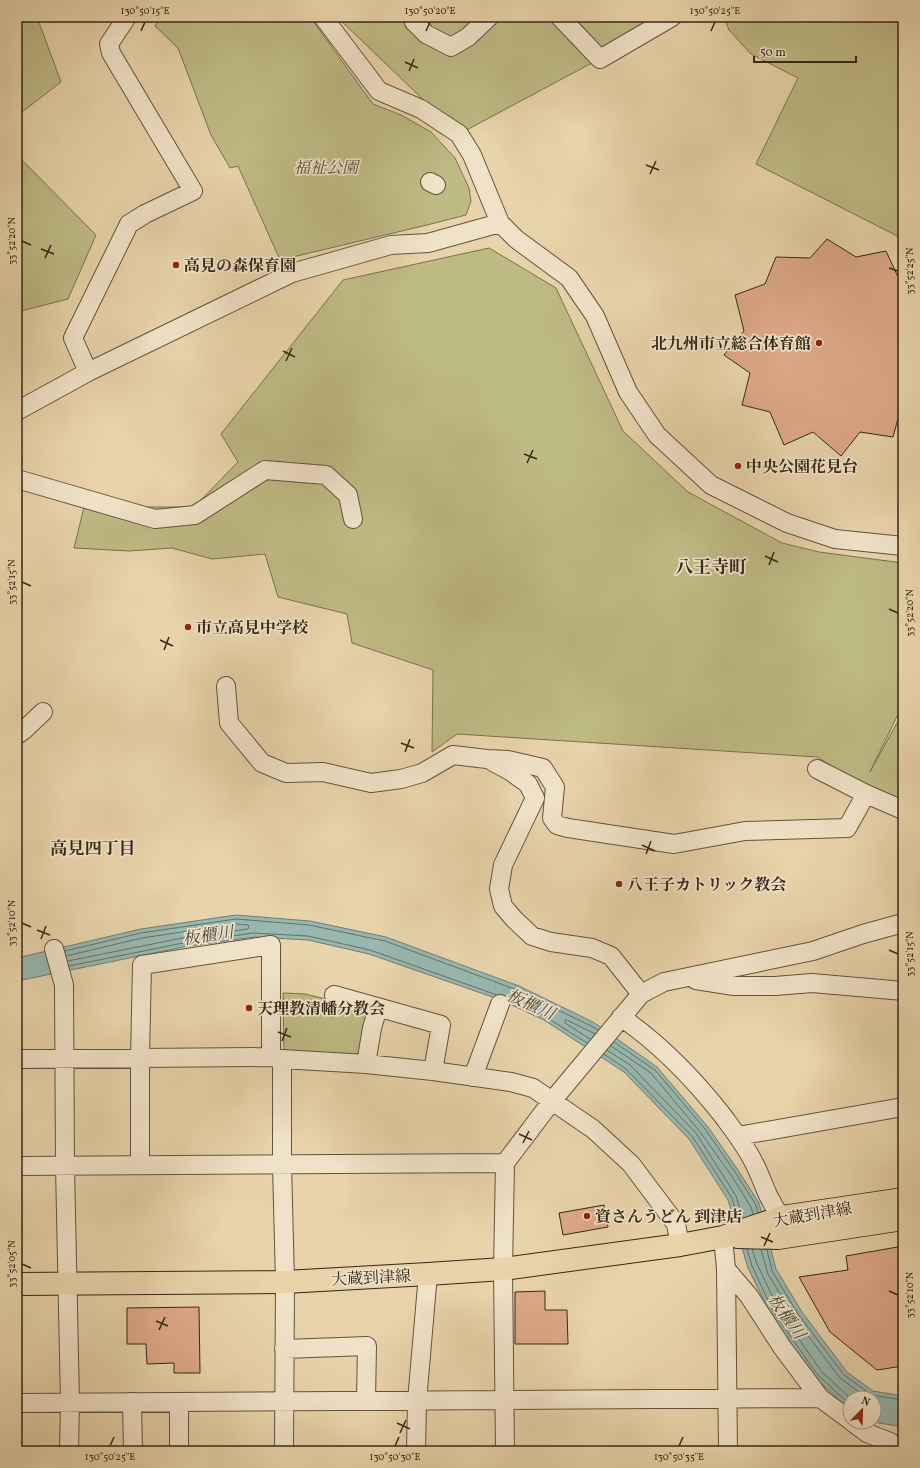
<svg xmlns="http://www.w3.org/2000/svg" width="920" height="1468" viewBox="0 0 920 1468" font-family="Vollkorn,'Noto Serif JP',serif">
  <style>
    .green { fill: #beba84; stroke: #7a724e }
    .water { fill: #98b7af; stroke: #707e73 }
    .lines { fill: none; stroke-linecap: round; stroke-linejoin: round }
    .shore { stroke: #667064; stroke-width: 1 }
    .building { fill: #dda888; stroke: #352918 }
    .minor-casing { stroke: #62543c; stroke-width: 20 }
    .major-casing { stroke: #352918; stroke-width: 24 }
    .minor { stroke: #f0e2c8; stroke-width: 18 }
    .major { stroke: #e8d3aa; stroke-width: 22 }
    .ticks { fill: none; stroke: #352918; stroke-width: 1.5 }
    .poi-dot { fill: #8f2418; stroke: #f0e2c8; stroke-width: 1.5 }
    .labels { text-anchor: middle; stroke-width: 3.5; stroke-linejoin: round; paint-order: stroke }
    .park-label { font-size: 16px; font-style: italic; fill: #574d33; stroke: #f0e2c8 }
    .poi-label { font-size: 16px; font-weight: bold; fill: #352918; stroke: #f0e2c8; text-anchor: start }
    .street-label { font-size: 16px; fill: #352918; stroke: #f0e2c8 }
    .neighbourhood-label { font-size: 17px; font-weight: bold; fill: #352918; stroke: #f0e2c8 }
    .water-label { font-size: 17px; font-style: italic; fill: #4e4c3e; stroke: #f0e2c8 }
    .quarter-label { font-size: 18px; font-weight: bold; fill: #352918; stroke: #f0e2c8 }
    .neatline { fill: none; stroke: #352918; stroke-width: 1.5 }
    .ticks-label { font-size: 10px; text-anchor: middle; fill: #352918 }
  </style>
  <rect width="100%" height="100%" fill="#e8d3aa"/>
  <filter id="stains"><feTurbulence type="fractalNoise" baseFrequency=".005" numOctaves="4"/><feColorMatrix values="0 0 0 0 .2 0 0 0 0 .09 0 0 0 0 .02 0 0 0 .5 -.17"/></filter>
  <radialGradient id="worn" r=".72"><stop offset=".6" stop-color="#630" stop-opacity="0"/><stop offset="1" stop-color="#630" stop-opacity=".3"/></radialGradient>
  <!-- green -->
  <path class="green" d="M17,17H37L61,82L22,112L17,119Z
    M160,17H310L373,104L401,115L431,132L455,158L469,188L471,201L466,215L427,225L280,260L238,166L230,168L211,135L178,48L155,26Z
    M337,17H678L459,134Z
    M724,17H903V239L756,164L798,78L751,54L729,30Z
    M17,155L96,235L68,299L17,312Z
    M489,248L556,288L623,431L688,492L782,543L819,552L903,563V704L870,772L903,712V804L864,786L817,757L457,734L432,752L433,670L352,643L347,614L278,597L265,554L212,559L172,548L129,551L74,548L84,507H194L238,462L221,434L343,280Z
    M283,993L305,994L372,1010L365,1058L284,1050Z"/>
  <!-- water -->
  <path class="water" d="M236,915L310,921L386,937L519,986L593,1022L657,1067L708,1127L738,1170L759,1203L776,1269L802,1312L847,1372L873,1391L903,1396V1427L873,1422H874V1398H850V1410L814,1377L771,1315L748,1268L728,1200L689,1139L624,1072L544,1020L501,1000L369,954L308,940L254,937L183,947L17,981V958L141,929Z"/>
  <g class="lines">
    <!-- shore -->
    <path class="shore" d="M65,951L141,933L236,919L309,925L385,941L517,990L591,1026L598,1030
      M66,956L142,938L236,924L248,925L249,926L248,929L182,938L68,961
      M69,966L183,943L253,933L308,936L370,950L497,995
      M509,1000L546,1017L587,1043
      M590,1039L565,1023V1020H567L595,1034
      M614,1042L655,1070L705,1129L735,1172L756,1205L758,1213
      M611,1046L651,1073L701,1133L731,1175L751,1207L753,1214
      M607,1050L630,1065L696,1133L736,1196L743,1218
      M604,1054L626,1069L692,1136L732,1198L738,1219
      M747,1249L752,1266L774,1313L817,1374L850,1405
      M752,1249L757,1264L779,1310L821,1371L850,1398
      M761,1250L768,1274L794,1317L840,1378L867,1398
      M767,1250L772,1271L798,1314L844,1375L872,1395L903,1400"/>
  </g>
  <!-- building -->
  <path class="building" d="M827,239L856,257L886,251L899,279L903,281V413L900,411L893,437L860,432L841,456L813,432L784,445L770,412L742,405L750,373L724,355L744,331L735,295L765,284L776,257L810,258Z
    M604,1205L608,1227L563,1235L559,1213Z
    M903,1246V1366L877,1370L830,1332L799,1277L848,1270L846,1256Z
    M545,1291V1310H567L568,1344H515V1292Z
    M199,1307L200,1373H174V1363L147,1364L146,1344H127V1308Z"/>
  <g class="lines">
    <!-- minor casing -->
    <g class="minor-casing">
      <path id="minor" d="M323,17L379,91L421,109L459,134L472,155L500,223L516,239L569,278L595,316L628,392L657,435L711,485L787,523L835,539L903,546
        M416,17L414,22L426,34L451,47L468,37L489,17
        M560,17L600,59L672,17
        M430,182L436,185
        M88,372L73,338L129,224L145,214L193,191L111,53L109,44L127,17
        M17,411L88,372L292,273L391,245L428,243L500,223
        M17,479L155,519L195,515L265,470L326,475L348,495L353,519
        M226,686L229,723L262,763L286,773L323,772L371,783L401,779L422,773L453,755L487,759L508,760L543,768L555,787L552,818L557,825L568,828L674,844L745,831L847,828L866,794
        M17,735L24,730L43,712
        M493,762L510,771L528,784L535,798L503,865L499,889L503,906L514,919L532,936L551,942L592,948L611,956L641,994
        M817,769L866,794L903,810
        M54,949L64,985L65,1166L70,1403L69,1451
        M696,980L734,986H775L812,983L903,991
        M334,995L441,1025L433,1071
        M621,1017C660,1044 694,1079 723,1116C734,1131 745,1145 753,1161C759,1172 763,1184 768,1195C774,1207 781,1217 786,1230
        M17,1059L271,1057L282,1059L366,1064L433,1071L511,1082L533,1088L593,1129L631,1164L676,1224L680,1245
        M282,1059V1164L285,1282L284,1451
        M366,1064L372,1028L378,1008
        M473,1077L500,1004
        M738,1136L903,1107
        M140,1165V1058L142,965L271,945V1057
        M17,1166L505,1163
        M723,1237L726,1269L728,1451
        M726,1269L749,1296L782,1347L820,1398L850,1420
        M284,1349L367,1346L366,1401
        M132,1402L133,1451
        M179,1402V1451
        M17,1403L820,1398
        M852,1422L867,1433L890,1442L898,1451
        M416,1451L417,1401L428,1274
        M505,1451L503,1269L505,1163L552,1101L641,994L664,982L813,951L863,934L903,923"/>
    </g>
    <!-- major casing -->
    <g class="major-casing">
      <path id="major" d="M738,1237L778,1238L903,1219
        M17,1284L285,1282L428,1274L503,1269L680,1245L723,1237L782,1217L903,1199"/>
    </g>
    <!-- minor -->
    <use href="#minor" class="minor"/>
    <!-- major -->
    <use href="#major" class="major"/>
  </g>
  <!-- ticks -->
  <path class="ticks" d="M141,31L145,22M426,31L430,22M711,31L715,22M405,62L418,68M409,71L414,59M646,165L659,170M650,174L656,161M22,241L31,245M41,249L54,254M45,258L51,245M889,268L898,271M283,351L295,357M286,361L292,348M524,454L537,459M527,463L533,450M765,556L778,562M769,565L774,552M22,582L31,586M889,609L898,613M160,640L173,646M164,650L169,637M401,743L414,748M405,752L410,739M642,845L655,851M646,854L651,841M22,923L31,927M37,930L50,935M41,939L46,926M889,950L898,954M278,1032L291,1037M282,1041L287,1028M519,1134L532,1140M523,1143L529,1131M761,1237L773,1242M764,1246L770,1233M22,1264L31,1268M889,1291L898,1295M156,1321L168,1326M159,1330L165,1317M397,1423L410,1429M400,1433L406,1420M110,1446L114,1437M395,1446L399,1437M679,1446L683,1437"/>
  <!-- markers -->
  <g class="poi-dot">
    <circle cx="176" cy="265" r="4"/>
    <circle cx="819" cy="343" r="4"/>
    <circle cx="738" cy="466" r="4"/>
    <circle cx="188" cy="627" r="4"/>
    <circle cx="619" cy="884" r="4"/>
    <circle cx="249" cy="1008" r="4"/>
    <circle cx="587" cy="1216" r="4"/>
  </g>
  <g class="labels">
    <!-- park labels -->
    <g class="park-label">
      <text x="326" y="173">福祉公園</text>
    </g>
    <!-- poi labels -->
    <g class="poi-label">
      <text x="184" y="271">高見の森保育園</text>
      <text x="811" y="349" text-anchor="end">北九州市立総合体育館</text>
      <text x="746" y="472">中央公園花見台</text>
      <text x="196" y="633">市立高見中学校</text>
      <text x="627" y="890">八王子カトリック教会</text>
      <text x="257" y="1014">天理教清幡分教会</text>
      <text x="595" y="1222">資さんうどん 到津店</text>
    </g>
    <!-- street labels -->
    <g class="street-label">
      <text transform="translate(812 1214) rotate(-10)" y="6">大蔵到津線</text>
      <text transform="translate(371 1277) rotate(-3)" y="6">大蔵到津線</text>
    </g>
    <!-- neighbourhood labels -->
    <g class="neighbourhood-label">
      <text x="93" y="854">高見四丁目</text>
    </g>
    <!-- water labels -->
    <g class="water-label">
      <text transform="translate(208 935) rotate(-8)" y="6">板櫃川</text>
      <text transform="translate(531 1004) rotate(24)" y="6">板櫃川</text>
      <text transform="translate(787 1316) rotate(55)" y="6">板櫃川</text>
    </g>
    <!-- quarter labels -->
    <g class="quarter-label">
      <text x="711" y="573">八王寺町</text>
    </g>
  </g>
  <!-- margin -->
  <rect width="920" height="1468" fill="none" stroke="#e8d3aa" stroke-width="44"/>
  <!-- north arrow -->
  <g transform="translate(862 1410) rotate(23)"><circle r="19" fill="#f0e2c8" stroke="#a59882"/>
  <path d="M0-3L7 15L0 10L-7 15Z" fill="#8f2418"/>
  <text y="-6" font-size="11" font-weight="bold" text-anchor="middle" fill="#352918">N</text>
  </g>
  <!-- scale -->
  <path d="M754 56v6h102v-6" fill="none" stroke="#352918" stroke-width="2"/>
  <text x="760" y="56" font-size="12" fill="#352918" stroke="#f0e2c8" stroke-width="3" paint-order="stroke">50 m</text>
  <rect x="22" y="22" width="876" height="1424" class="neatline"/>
  <g class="ticks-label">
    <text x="145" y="14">130°50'15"E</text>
    <text x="430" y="14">130°50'20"E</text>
    <text x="715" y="14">130°50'25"E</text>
    <text transform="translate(11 241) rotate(-90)" y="4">33°52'20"N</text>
    <text transform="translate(909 271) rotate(-90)" y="4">33°52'25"N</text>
    <text transform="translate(11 582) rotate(-90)" y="4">33°52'15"N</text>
    <text transform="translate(909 613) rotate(-90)" y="4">33°52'20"N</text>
    <text transform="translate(11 923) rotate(-90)" y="4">33°52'10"N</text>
    <text transform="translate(909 954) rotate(-90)" y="4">33°52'15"N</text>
    <text transform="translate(11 1264) rotate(-90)" y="4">33°52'05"N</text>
    <text transform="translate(909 1295) rotate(-90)" y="4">33°52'10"N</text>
    <text x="110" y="1460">130°50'25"E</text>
    <text x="395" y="1460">130°50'30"E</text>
    <text x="679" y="1460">130°50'35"E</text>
  </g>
  <rect width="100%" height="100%" filter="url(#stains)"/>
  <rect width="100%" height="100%" fill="url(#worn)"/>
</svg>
